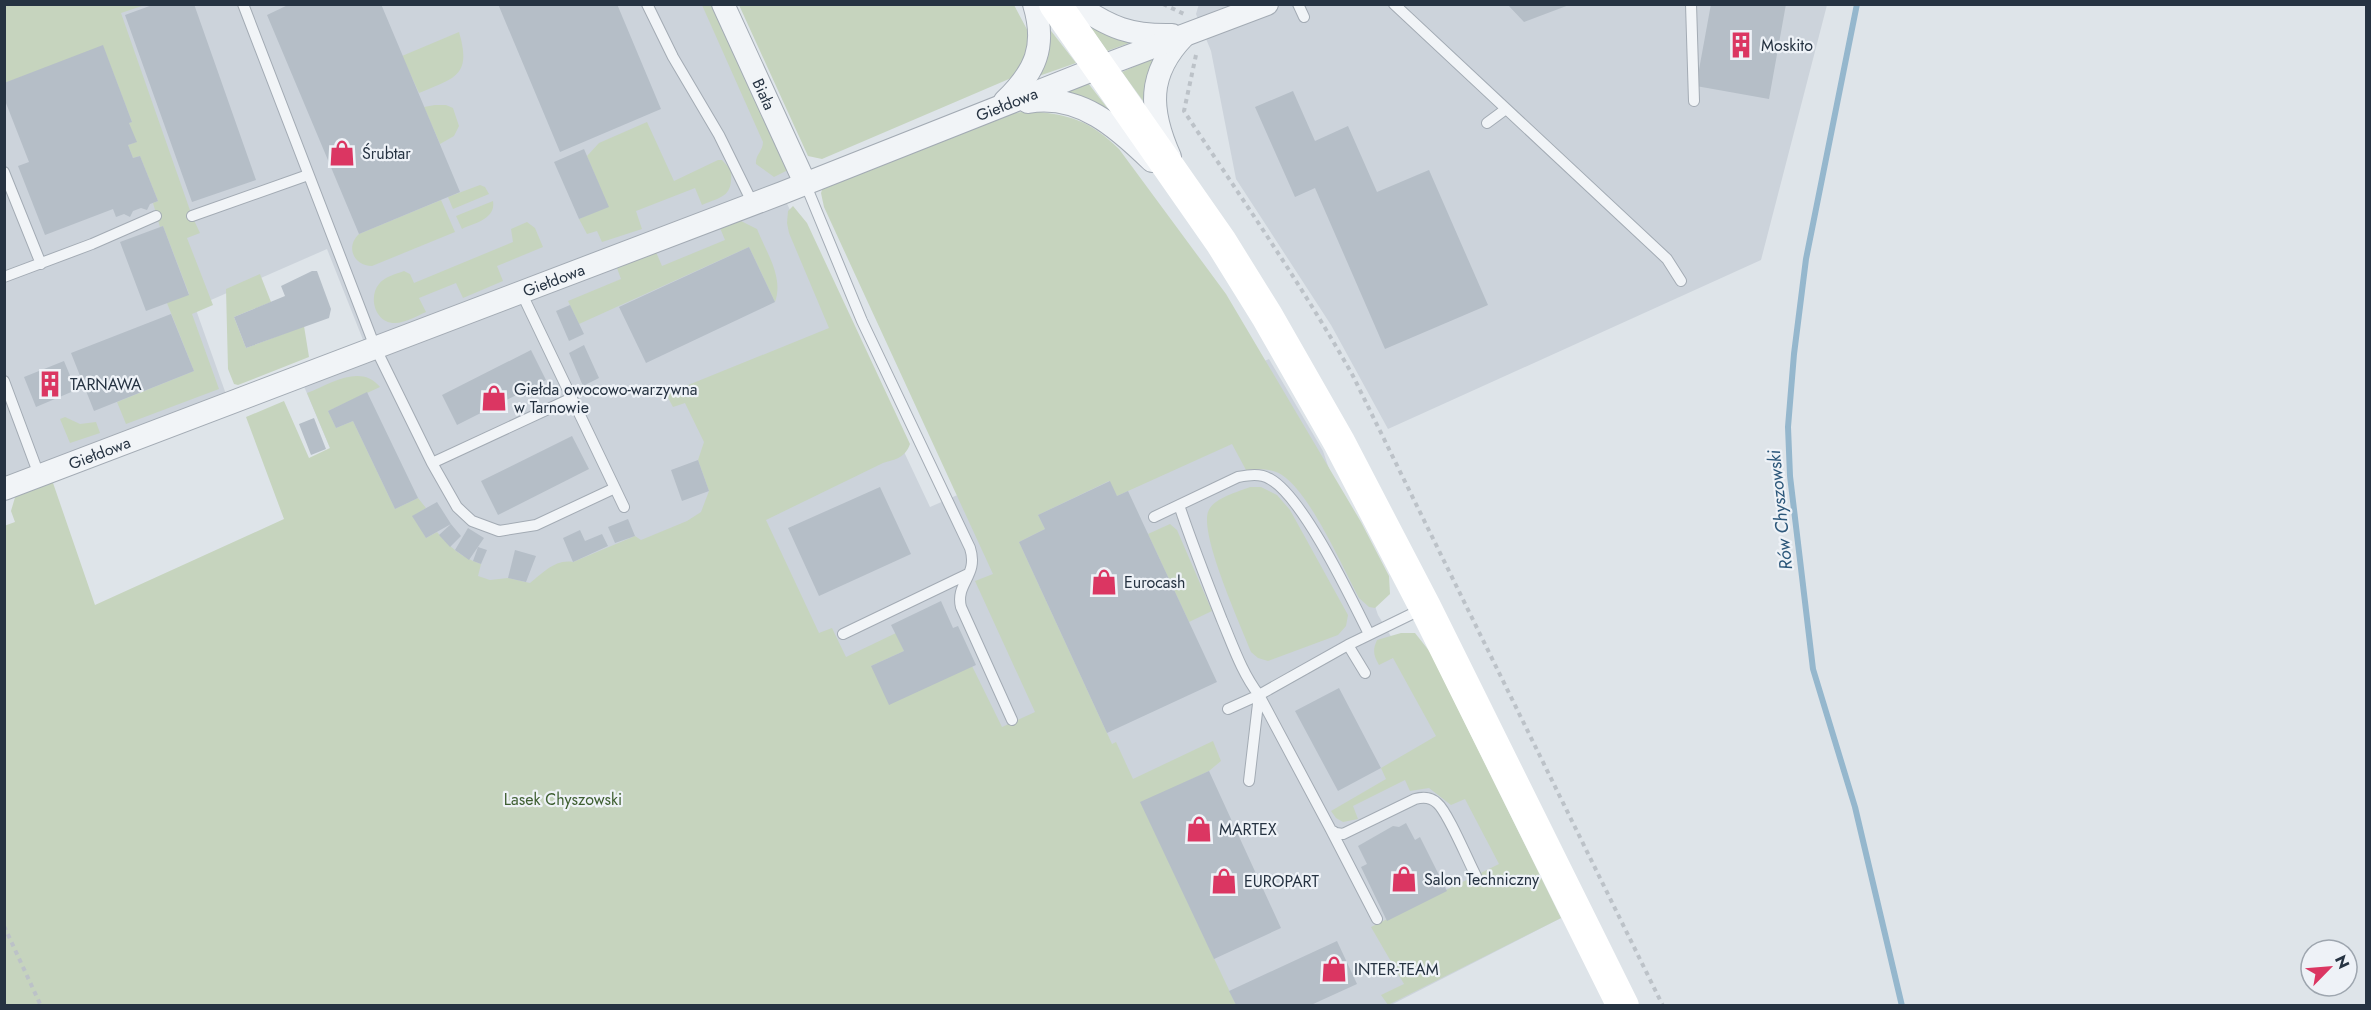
<svg xmlns="http://www.w3.org/2000/svg" width="2371" height="1010" viewBox="0 0 2371 1010" font-family="Jost,sans-serif">
  <style>
    .built { fill: #ccd3db }
    .green { fill: #c6d4be }
    .lines { fill: none; stroke-linecap: round; stroke-linejoin: round }
    .stream { stroke: #95b7cd; stroke-width: 6 }
    .building { fill: #b5bec7 }
    .service-casing { stroke: #a3abb4; stroke-width: 12 }
    .minor-casing { stroke: #a3abb4; stroke-width: 24 }
    .path { stroke: #bcc2c8; stroke-width: 4; stroke-dasharray: 4.5 4.5; stroke-linecap: butt }
    .service { stroke: #f1f4f7; stroke-width: 10 }
    .minor { stroke: #f1f4f7; stroke-width: 22 }
    .secondary { stroke: #fff; stroke-width: 32 }
    .labels { text-anchor: middle; stroke-width: 4.5; stroke-linejoin: round; paint-order: stroke }
    .poi-label { font-size: 16px; fill: #263342; stroke: #eef2f7; text-anchor: start }
    .street-label { font-size: 16px; fill: #263342; stroke: #eef2f7 }
    .park-label { font-size: 16px; fill: #3f5f32; stroke: #eef2f7 }
    .water-label { font-size: 18px; font-style: italic; fill: #2c577a; stroke: #eef2f7 }
  </style>
  <rect width="100%" height="100%" fill="#dee4e9"/>
  <!-- built -->
  <path class="built" d="M1199,4L1827,5L1761,260L1388,429L1331,325L1236,179L1211,51L1196,14Z
    M119,5H723L805,183L782,193L930,507L1269,359L1323,451L1378,615L1561,918L1391,1005H1205L542,593L423,564L330,448L303,384L371,360L327,249L195,307L227,397L5,479L4,57Z"/>
  <!-- green -->
  <path class="green" d="M5,5H145L121,13L192,216L200,233L187,238L213,305L192,314L219,389L126,424L117,402L194,371L167,303L189,294L163,226L160,227L153,203L158,201L140,156L133,158L128,145L136,142L129,123L132,122L103,46L5,83Z
    M702,5H717L788,170L774,177L756,164C755,155 763,151 763,142Z
    M739,5H1014L1031,37L1030,54L1016,76L822,159L808,156Z
    M1087,22L1132,42L1107,51Z
    M1048,27L1076,63L1036,77Z
    M459,32C472,76 455,78 419,93L402,56Z
    M1154,58L1146,105L1122,72Z
    M1088,83L1112,114L1062,93Z
    M435,105H446L453,108L459,126L454,136L440,144L424,107Z
    M1030,111C1071,115 1089,120 1119,149L1226,294L1361,522L1389,576L1390,594L1375,608L1369,607L1359,598C1342,566 1310,493 1282,475C1271,468 1258,469 1246,470L1232,444L1117,496L1109,481L1038,515L1045,529L1019,542L1107,733L1112,744L1116,742L1133,779L1213,741L1221,761L1209,771L1141,803L1236,1005L5,1006L4,526L15,522L11,511L16,494L52,480L95,605L284,519L246,417L284,401L309,458L330,448L307,393C330,384 361,363 380,387L328,411L336,428L353,421L395,509L418,498L426,508L413,516L426,538L437,532C450,547 462,558 481,564L478,576L490,580L508,578L530,583C543,573 555,559 573,562L635,536L641,540L687,521L701,512L709,491L698,460L704,442L685,403L673,407L666,394L829,328L789,233L787,223L788,211L793,206L807,223L910,444C905,458 896,459 883,463L766,520L819,633L832,628L846,657L896,633L904,651L871,666H972L1002,727L1035,712L975,581L993,574L824,207L821,193L824,184L1007,114Z
    M647,122L674,181L718,160H722L731,170C733,197 723,196 702,205L695,188L636,211L642,229L602,242L597,231L587,234L579,219L608,206L587,156L599,143Z
    M480,185L485,187L489,194L453,209L448,197Z
    M441,200L455,232L372,266C354,266 345,247 359,234Z
    M493,201C496,219 475,223 462,229L456,216Z
    M737,219L757,229C766,252 784,277 775,302L749,247L579,324L568,301L621,279L617,268L656,252L662,266L725,240L720,228Z
    M527,222L535,228L543,247L497,266L503,281L463,298L456,283L419,298L426,312C417,316 405,323 395,323C375,323 368,297 379,284C384,277 396,274 404,271L410,274L414,283L513,242L511,229Z
    M260,274L271,302L234,317L246,348L304,326L309,357L238,385L234,384L228,369L226,289Z
    M65,417L80,424L96,422L100,433L70,443L60,419Z
    M1250,487H1261L1277,495L1290,510L1348,615L1346,626L1338,635L1268,661L1258,658L1251,652C1241,626 1200,536 1208,512C1213,498 1238,492 1250,487Z
    M1170,524L1177,530L1212,611L1189,622L1148,534Z
    M1401,633H1415L1430,652L1561,918L1388,1005L1381,995L1404,984L1371,927L1499,864L1465,799L1451,805L1429,788L1410,791L1405,780L1353,806L1358,819L1343,822L1336,818L1331,811L1386,779L1381,768L1436,736L1393,658L1379,665C1374,656 1372,651 1377,640Z"/>
  <g class="lines">
    <!-- stream -->
    <path class="stream" d="M1857,4L1806,259L1794,354L1788,427L1790,476L1813,669L1855,807L1902,1006"/>
  </g>
  <!-- building -->
  <path class="building" d="M155,4H194L256,180L192,202L125,15Z
    M290,4H381L460,192L359,234L267,15Z
    M498,4H617L661,109L560,152Z
    M1507,4H1569V5L1524,22Z
    M1711,4H1786L1769,99L1696,86Z
    M103,45L132,122L129,123L137,142L128,145L133,158L140,156L158,201L150,204L147,210L141,208L133,211L130,217L124,214L116,217L113,209L45,235L18,166L29,162L4,98V83Z
    M1293,91L1315,141L1348,126L1377,192L1429,170L1488,305L1385,349L1315,188L1295,197L1255,107Z
    M584,149L609,207L579,219L554,162Z
    M163,226L189,295L146,311L120,242Z
    M749,247L775,302L646,363L619,307Z
    M312,271H317L331,309L329,318L246,348L234,317L285,296L281,286Z
    M570,305L584,334L569,341L556,311Z
    M171,314L194,371L94,411L71,353Z
    M584,345L599,378L583,386L569,353Z
    M531,350L546,380L457,425L442,395Z
    M64,361L76,390L36,407L24,377Z
    M367,392L418,498L395,509L353,421L336,428L328,411Z
    M314,418L326,449L311,455L299,424Z
    M572,436L589,469L498,515L481,481Z
    M698,460L709,491L682,501L671,470Z
    M1110,481L1117,496L1128,491L1217,682L1107,733L1019,542L1045,529L1038,515Z
    M880,487L911,554L819,596L788,528Z
    M437,502L451,524L426,538L412,516Z
    M628,519L635,536L615,543L608,527Z
    M451,524L461,536L450,547L439,535Z
    M468,528L484,538L469,560L455,550Z
    M580,530L585,541L602,534L608,546L573,562L563,538Z
    M478,547L487,550L481,564L473,561Z
    M515,550L536,556L526,582L508,578Z
    M941,601L953,628L958,626L976,665L889,705L871,666L904,651L891,625Z
    M1339,688L1381,768L1338,791L1295,711Z
    M1209,771L1281,928L1214,959L1140,802Z
    M1406,823L1415,840L1420,837L1447,891L1387,921L1361,867L1367,864L1358,846L1393,826L1399,827Z
    M1337,941L1357,984L1311,1005H1236L1229,991Z"/>
  <g class="lines">
    <!-- service casing -->
    <g class="service-casing">
      <path id="service" d="M243,4L375,347L432,463L457,507L472,521L499,531L536,525L615,488
        M647,4L673,57L719,135L753,204
        M1298,4L1304,17
        M1394,4L1667,259L1681,281
        M1691,4L1694,101
        M1487,123L1506,109
        M4,172L41,264
        M805,183L862,321L970,548C979,576 955,583 961,607L1012,720
        M192,216L308,175
        M4,277L92,244L156,216
        M521,292L624,507
        M4,381L39,475
        M432,463L572,398
        M1179,505C1192,544 1207,582 1222,620C1233,646 1242,673 1259,695
        M1154,517L1238,477C1249,475 1260,473 1270,479C1303,497 1351,598 1369,634
        M1422,609L1348,645L1259,695L1331,830L1336,833L1343,834L1415,799C1422,797 1431,797 1437,803C1448,812 1468,861 1476,876
        M843,634L968,574
        M1348,645L1365,673
        M1228,709L1259,695L1249,781
        M1331,830L1377,919"/>
    </g>
    <!-- minor casing -->
    <g class="minor-casing">
      <g id="minor">
        <path id="s1" d="M723,4L805,183"/>
        <path d="M1076,4C1110,28 1131,36 1172,35"/>
        <path d="M1005,101C1035,72 1047,47 1034,4"/>
        <path d="M1028,102C1080,93 1118,128 1152,161"/>
        <path d="M1170,157C1149,110 1147,74 1184,36"/>
        <path id="s2" d="M4,489L782,193L1100,67L1267,4"/>
      </g>
    </g>
    <!-- path -->
    <path class="path" d="M1163,4L1184,14
      M1196,55L1184,111C1242,199 1302,285 1353,376L1663,1006
      M4,926L41,1006"/>
    <!-- service -->
    <use href="#service" class="service"/>
    <!-- minor -->
    <use href="#minor" class="minor"/>
    <!-- secondary -->
    <path class="secondary" d="M1055,4L1221,242L1267,316L1339,442L1425,607L1623,1006"/>
  </g>
  <!-- icons -->
  <defs>
    <g id="building-bare" transform="scale(2.07)"><path d="M-4-6H4V6H1V3H-1V6H-4ZM-2.5-4.3h1.7v1.8h-1.7ZM.8-4.3h1.7v1.8H.8ZM-2.5-1h1.7V.8h-1.7ZM.8-1h1.7V.8H.8Z" fill="#db3662" stroke="#eef2f7" stroke-width="2.5" paint-order="stroke"/></g>
    <g id="shop-bare" transform="scale(2.07)"><path d="M-5-2.5h2.3a2.7 3.5 0 0 1 5.4 0H5L5.5 6h-11ZM-1.5-2.5h3a1.5 2.3 0 0 0-3 0Z" fill="#db3662" stroke="#eef2f7" stroke-width="2.5" paint-order="stroke"/></g>
  </defs>
  <g fill-rule="evenodd">
    <use href="#building-bare" x="1741" y="45"/>
    <use href="#shop-bare" x="342" y="153"/>
    <use href="#building-bare" x="50" y="384"/>
    <use href="#shop-bare" x="494" y="398"/>
    <use href="#shop-bare" x="1104" y="582"/>
    <use href="#shop-bare" x="1199" y="829"/>
    <use href="#shop-bare" x="1404" y="879"/>
    <use href="#shop-bare" x="1224" y="881"/>
    <use href="#shop-bare" x="1334" y="969"/>
  </g>
  <g class="labels">
    <!-- poi labels -->
    <g class="poi-label">
      <text x="1761" y="51">Moskito</text>
      <text x="362" y="159">Śrubtar</text>
      <text x="70" y="390">TARNAWA</text>
      <text x="514" y="395">Giełda owocowo-warzywna<tspan x="514" dy="18">w Tarnowie</tspan></text>
      <text x="1124" y="588">Eurocash</text>
      <text x="1219" y="835">MARTEX</text>
      <text x="1424" y="885">Salon Techniczny</text>
      <text x="1244" y="887">EUROPART</text>
      <text x="1354" y="975">INTER-TEAM</text>
    </g>
    <!-- street labels -->
    <g class="street-label">
      <text dy="6" stroke="none"><textPath href="#s1" startOffset="99">Biała</textPath></text>
      <text dy="6" stroke="none"><textPath href="#s2" startOffset="1074">Giełdowa</textPath></text>
      <text dy="6" stroke="none"><textPath href="#s2" startOffset="588">Giełdowa</textPath></text>
      <text dy="6" stroke="none"><textPath href="#s2" startOffset="102">Giełdowa</textPath></text>
    </g>
    <!-- park labels -->
    <g class="park-label">
      <text x="563" y="805">Lasek Chyszowski</text>
    </g>
    <!-- water labels -->
    <g class="water-label">
      <text transform="translate(1780 510) rotate(-96)" y="6">Rów Chyszowski</text>
    </g>
  </g>
  <!-- border -->
  <rect width="2371" height="1010" fill="none" stroke="#263342" stroke-width="12"/>
  <!-- north arrow -->
  <g transform="translate(2329 968) rotate(65)"><circle r="28" fill="#eef2f7" stroke="#9ea6af" stroke-width="1.5"/>
  <path d="M0-4.5L10 22L0 15L-10 22Z" fill="#db3662"/>
  <text y="-9" font-size="16" font-weight="bold" text-anchor="middle" fill="#263342">N</text>
  </g>
</svg>
